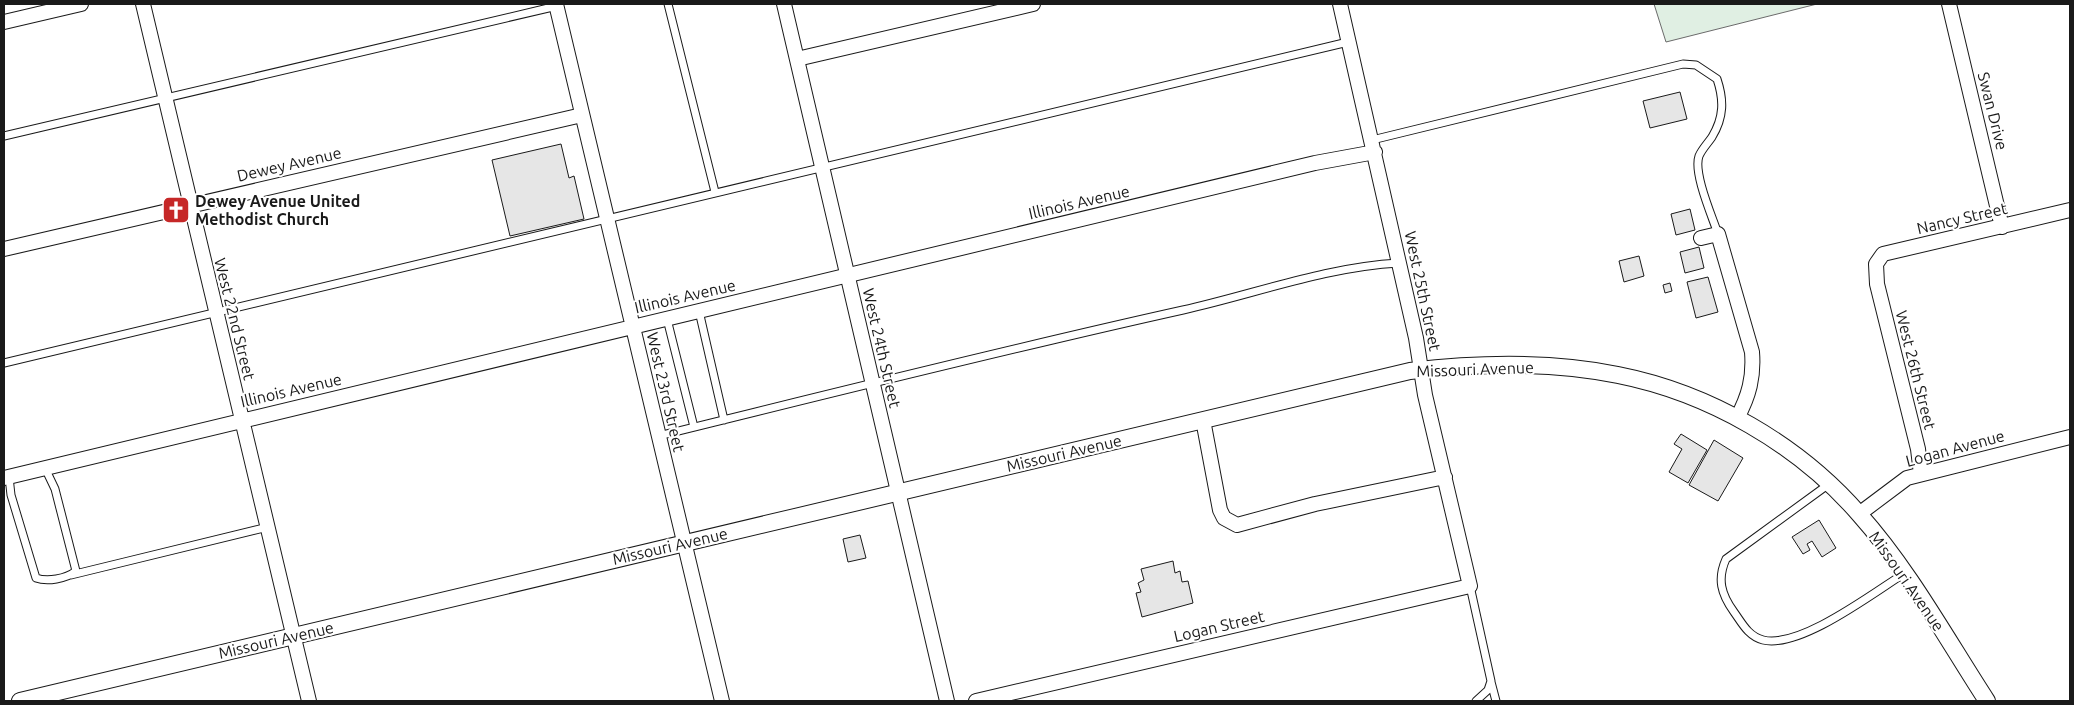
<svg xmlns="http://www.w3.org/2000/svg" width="2074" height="705" viewBox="0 0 2074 705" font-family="Ubuntu,sans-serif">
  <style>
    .green { fill: #e0efe3; stroke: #6a6a6a }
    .building { fill: #e6e6e6; stroke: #1a1a1a }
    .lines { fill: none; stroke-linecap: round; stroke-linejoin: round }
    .service-casing { stroke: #1a1a1a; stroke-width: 9 }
    .minor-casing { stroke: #1a1a1a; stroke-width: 16 }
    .tertiary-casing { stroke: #1a1a1a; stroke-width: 18 }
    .service { stroke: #fff; stroke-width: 7 }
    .minor { stroke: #fff; stroke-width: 14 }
    .tertiary { stroke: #fff; stroke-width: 16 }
    .labels { text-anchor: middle; stroke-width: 4; stroke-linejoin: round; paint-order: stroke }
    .street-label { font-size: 16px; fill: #1a1a1a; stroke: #fff }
    .poi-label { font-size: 16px; font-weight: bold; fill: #1a1a1a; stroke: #fff; text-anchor: start }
  </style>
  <rect width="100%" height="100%" fill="#fff"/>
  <!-- green -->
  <path class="green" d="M1654,4H1817L1666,42Z"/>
  <!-- building -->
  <path class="building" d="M1680,92L1687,119L1650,128L1643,101Z
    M561,144L569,178L574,176L584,219L510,236L492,160Z
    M1690,209L1695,230L1676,235L1671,214Z
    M1699,247L1704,268L1685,273L1680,252Z
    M1639,256L1644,276L1624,282L1619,261Z
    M1708,277L1718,312L1696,318L1687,282Z
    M1670,283L1672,291L1665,293L1663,285Z
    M1681,434L1707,450L1688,483L1669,472L1682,449L1674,444Z
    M1714,440L1743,458L1718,501L1689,485Z
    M1819,520L1836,548L1822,557L1812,541L1807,544L1810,550L1803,554L1792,537Z
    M860,535L866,558L848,562L843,539Z
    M1173,561L1175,573L1180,571L1182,582L1188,581L1193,603L1142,617L1136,593L1141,592L1138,583L1144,580L1141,569Z"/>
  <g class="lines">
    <!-- service casing -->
    <g class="service-casing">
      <path id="service" d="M668,4L715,192
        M4,136L557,6
        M1372,140L1683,64L1696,65L1717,79C1724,100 1724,117 1712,137C1708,143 1702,149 1699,156C1693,173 1712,216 1718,234
        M699,311L724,420
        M667,319L694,427
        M4,363L1348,42
        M658,436C833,393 1007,349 1183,310C1255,294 1325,267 1399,263
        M9,477L11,495L36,578C47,582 66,579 76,571L55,489L45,468
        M1829,484L1726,559C1717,579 1721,594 1734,612C1742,623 1748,636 1763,640C1800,649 1873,593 1905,573
        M71,575L268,527
        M1470,586L1491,681L1488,690L1476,701
        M1491,682L1496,701"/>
    </g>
    <!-- minor casing -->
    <g class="minor-casing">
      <path id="minor" d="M143,4L309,701
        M556,4L722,701
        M784,4L947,701
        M1949,4L2002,227
        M4,22L81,4
        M797,59L1033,4
        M1701,238L1718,234L1752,352C1754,377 1749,396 1737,418
        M4,249L582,115
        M1203,420L1220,510L1224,518L1237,525L1315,504L1445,477
        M1921,474L1918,449L1877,284L1876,264L1883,254L2070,210
        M4,478L1315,163L1375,152
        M1859,514L1907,478L2070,437
        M976,701L1470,586L1425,395L1416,338L1340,4"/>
    </g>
    <!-- tertiary casing -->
    <g class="tertiary-casing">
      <path id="tertiary" d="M20,701L1410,371C1478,363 1550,361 1618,375C1709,393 1798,444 1859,514C1909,570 1946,638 1987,701"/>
    </g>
    <!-- service -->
    <use href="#service" class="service"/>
    <!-- minor -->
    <use href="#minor" class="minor"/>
    <!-- tertiary -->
    <use href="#tertiary" class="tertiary"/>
  </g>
  <!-- icons -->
  <defs>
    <g id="church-square" transform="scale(1.4375)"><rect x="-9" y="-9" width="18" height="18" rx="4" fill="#c62828" stroke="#fff"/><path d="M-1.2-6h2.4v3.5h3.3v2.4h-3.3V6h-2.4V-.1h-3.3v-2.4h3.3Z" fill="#fff"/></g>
  </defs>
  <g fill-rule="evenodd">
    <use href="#church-square" x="176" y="210"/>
  </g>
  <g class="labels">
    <!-- street labels -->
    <g class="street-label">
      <text transform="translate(1993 111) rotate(76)" y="6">Swan Drive</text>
      <text transform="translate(289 164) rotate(-13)" y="6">Dewey Avenue</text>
      <text transform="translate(1079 202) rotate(-13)" y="6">Illinois Avenue</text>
      <text transform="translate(1962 218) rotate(-13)" y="6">Nancy Street</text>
      <text transform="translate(1423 291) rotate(78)" y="6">West 25th Street</text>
      <text transform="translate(685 296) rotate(-13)" y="6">Illinois Avenue</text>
      <text transform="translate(235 319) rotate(76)" y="6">West 22nd Street</text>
      <text transform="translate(882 348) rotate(77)" y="6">West 24th Street</text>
      <text transform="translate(1475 369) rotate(-2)" y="6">Missouri Avenue</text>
      <text transform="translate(1916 370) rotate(76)" y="6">West 26th Street</text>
      <text transform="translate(291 390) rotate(-13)" y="6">Illinois Avenue</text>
      <text transform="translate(666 392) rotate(77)" y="6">West 23rd Street</text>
      <text transform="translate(1955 448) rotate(-15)" y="6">Logan Avenue</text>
      <text transform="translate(1064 453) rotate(-13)" y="6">Missouri Avenue</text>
      <text transform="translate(670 546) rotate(-13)" y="6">Missouri Avenue</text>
      <text transform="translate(1907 581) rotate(55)" y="6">Missouri Avenue</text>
      <text transform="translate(1219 626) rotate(-13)" y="6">Logan Street</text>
      <text transform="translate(276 640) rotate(-13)" y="6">Missouri Avenue</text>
    </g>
    <!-- poi labels -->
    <g class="poi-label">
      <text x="195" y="207">Dewey Avenue United<tspan x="195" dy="18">Methodist Church</tspan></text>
    </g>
  </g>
  <!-- border -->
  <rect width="2074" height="705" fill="none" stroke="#1a1a1a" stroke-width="10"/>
</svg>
